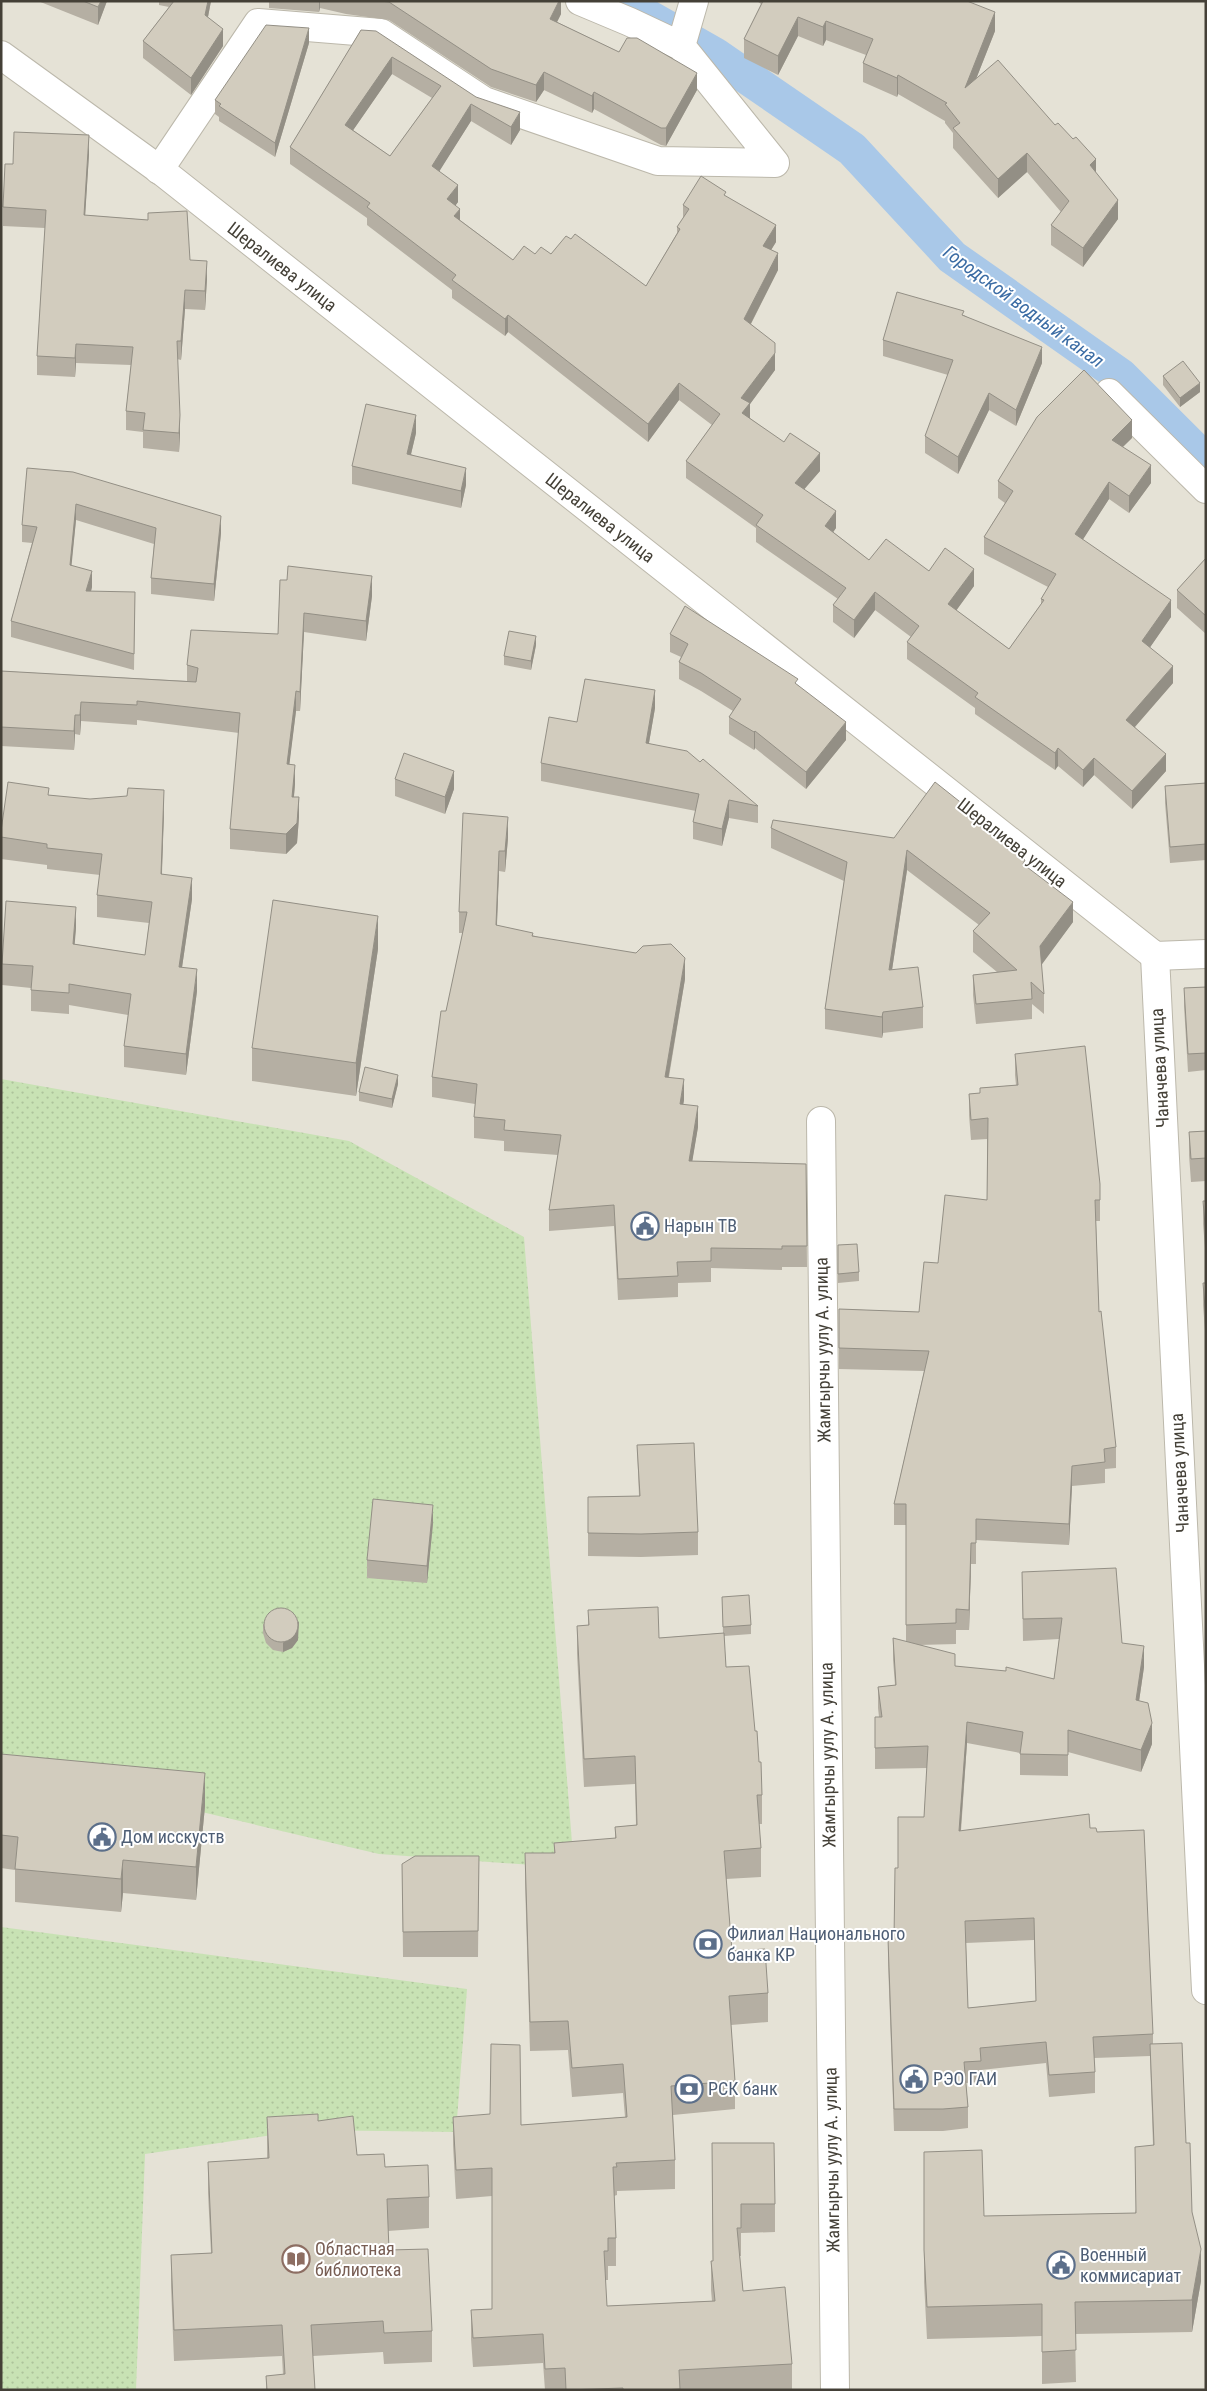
<svg xmlns="http://www.w3.org/2000/svg" width="1207" height="2391" viewBox="0 0 1207 2391" font-family="'Roboto Condensed',sans-serif">
  <style>
    .residential { fill: #e5e2d6 }
    .park { fill: url(#park-dots) }
    .lines { fill: none; stroke-linecap: round; stroke-linejoin: round }
    .canal { stroke: #a9c8e8; stroke-width: 35 }
    .minor-casing { stroke: #bcb8ab; stroke-width: 30 }
    .tertiary-casing { stroke: #bcb8ab; stroke-width: 30 }
    .minor { stroke: #fff; stroke-width: 28 }
    .tertiary { stroke: #fff; stroke-width: 28 }
    .wall { fill: #b5afa3; fill-rule: evenodd }
    .shaded-wall { fill: #938f85 }
    .building { fill: #d2ccbe; stroke: #938f85; fill-rule: evenodd }
    .labels { text-anchor: middle; stroke-width: 4; stroke-linejoin: round; paint-order: stroke }
    .street-label { font-size: 18px; fill: #444037; stroke: #fff }
    .service-label { font-size: 18px; fill: #4e5e75; stroke: #fff; text-anchor: start }
    .education-label { font-size: 18px; fill: #785e54; stroke: #fff; text-anchor: start }
    .water-label { font-size: 19px; font-style: italic; fill: #3b6ca4; stroke: #fff }
  </style>
  <defs>
    <pattern id="park-dots" width="8" height="8" patternUnits="userSpaceOnUse" patternTransform="scale(1.25)"><rect width="8" height="8" fill="#c8e2b4"/><path d="M2 2h.1M6 6h.1" fill="none" stroke="#adc39b" stroke-width="1.8" stroke-linecap="round"/></pattern>
  </defs>
  <rect width="100%" height="100%" fill="#f2f0e7"/>
  <!-- residential -->
  <path class="residential" d="M1,1H1206V2390H1Z"/>
  <!-- park -->
  <path class="park" d="M1,1079L349,1141L524,1237L574,1868L379,1854L189,1809L1,1785Z
    M1,1927L467,1989L456,2132L306,2130L145,2154L136,2390H1Z"/>
  <g class="lines">
    <!-- canal -->
    <path class="canal" d="M620,1L715,55L852,149L952,257L1121,376L1206,461"/>
    <!-- minor casing -->
    <g class="minor-casing">
      <path id="minor" d="M580,1L630,22L681,46L775,163
        M681,46L694,1
        M159,170L258,23L381,33L484,101L658,161L775,163
        M1109,393L1206,489
        M1155,956L1206,1990
        M821,1121L835,2390"/>
    </g>
    <!-- tertiary casing -->
    <g class="tertiary-casing">
      <path id="tertiary" d="M1,55L164,173L1155,956L1206,954"/>
    </g>
    <!-- minor -->
    <use href="#minor" class="minor"/>
    <!-- tertiary -->
    <use href="#tertiary" class="tertiary"/>
  </g>
  <!-- wall -->
  <path class="wall" d="M38,1H107L98,25Z
    M159,1H211L208,17L223,46L191,95L143,58V41L169,7L159,5Z
    M269,1H561V14L557,22L697,90L666,146L661,145L594,109L592,113L544,90L536,102L491,87L389,20L346,14L320,8L319,12L269,8Z
    M757,1H967L995,31L976,79L1096,173L1118,219L1083,267L1051,245V225L1061,212L1027,172L998,198L953,148V133L945,123V121L898,94L897,97L863,82V63L866,55L826,40L823,46L798,36L778,75L744,58V39L761,4Z
    M361,30L520,130L511,145L471,121L439,171L458,202L455,206L460,220L513,260L535,254H551L571,239L646,286L677,233V227L683,219V205L726,196L776,242L771,250L778,270L751,324L775,370L750,404V418L820,471L804,489L836,528L833,532L869,560L929,571L974,586L956,610L1009,649L1041,604V599L1048,587L984,554V537L1005,503L998,498V481L1132,438L1123,447L1151,483L1129,513L1109,499L1082,540L1171,617L1150,647L1173,683L1135,727L1166,771L1132,809L1094,775L1083,787L1058,766L1055,770L975,714V708L907,659V642L911,637L875,610L854,638L833,622V605L838,599L756,542V528L686,478V461L712,425L679,400L648,442L508,332L505,336L452,298V290L367,225V218L290,164V147ZM392,74L432,98L390,156L353,130Z
    M309,43L275,157L219,121V117L215,114V100Z
    M89,154L85,215L148,220V213L190,260L207,279L205,310L185,309L181,360L177,359L180,433L179,452L143,448V432L126,430V411L131,365L76,363L75,377L37,375V356L45,228L3,226V207L13,164Z
    M964,315L1042,363L1016,426L989,410L958,474L925,453V436L948,375L883,356V340Z
    M1163,376L1200,392L1180,407L1163,385Z
    M416,433L411,454L466,485L461,508L352,484V466Z
    M27,468L221,533L214,601L151,594V578L154,544L76,520L71,565L92,587L91,592H135L134,670L11,637V621L32,543L22,542V525Z
    M1206,558V634L1177,608V590Z
    M280,580L372,596L366,641L304,632L300,711H296L289,764L295,784L294,797L299,817L297,843L286,854L230,849V829L239,733L137,720V725L81,721L80,735L75,734L74,750L1,746V671L187,681V665L278,634Z
    M670,634L798,685L846,740L806,789L755,748L754,750L729,734V717L733,711L701,691L679,679V662L681,657L670,652Z
    M536,645L531,670L504,665V656Z
    M655,708L649,743L758,806V823L729,818L722,846L693,839V822L696,811L541,781V763L577,722Z
    M395,779L454,789L445,814L395,796Z
    M1206,783V860L1170,863L1165,803V786Z
    M49,795L164,811L162,874L192,899L182,967L197,991L186,1075L124,1067V1046L128,1015L69,1005V1014L31,1011V988L2,985V964L76,928L74,944L145,955L149,923L97,917V895L100,875L47,869V865L1,859V831Z
    M964,814L1025,866L1073,922L1041,964L1044,994V1014L1032,1004V1019L976,1024L973,995V975L997,972L973,952V931L979,925L907,870L892,970L923,1007V1028L883,1033L882,1038L825,1029V1009L844,881L771,848V828L894,838Z
    M508,838L505,872L499,871L497,925L685,979L669,1077L684,1100L683,1104L698,1127L692,1161L806,1164L807,1267H782V1270L711,1268V1282L678,1283V1297L618,1300L614,1226L549,1231V1210L558,1155L504,1151V1141L474,1138V1117L475,1104L432,1097V1077L463,933H459V912Z
    M378,949L356,1096L252,1081V1048Z
    M1206,987V1070L1188,1072L1184,1006V988Z
    M1015,1054L1100,1184V1221H1096L1099,1312L1116,1447V1468L1105,1469V1483L1072,1486L1069,1545L976,1540V1564H971L969,1630H956V1644L919,1645L955,1666L1054,1679L1059,1639L1023,1641L1022,1572L1122,1643L1144,1667L1139,1701L1152,1744L1141,1772L1068,1752V1776L1020,1775V1753L967,1743L961,1831L1090,1828L1097,1832L1153,2034V2044L1186,2143L1192,2212L1201,2281L1192,2332L1075,2334L1076,2382L1042,2384V2336L927,2339L924,2282V2152L984,2216L1135,2213L1153,2145L1150,2056L1094,2058L1095,2072V2093L1049,2097L1046,2063L981,2070V2082L966,2083L968,2107V2128L943,2131H894L888,1961V1939H894L898,1868L924,1817L927,1768L875,1769V1717H879L878,1708V1687L895,1685L893,1660V1638L906,1642V1525H894V1504L924,1371L839,1369V1309L919,1312L938,1263L987,1200V1139L971,1140L969,1115V1094L980,1093V1088L1016,1085L1015,1075ZM1034,1940L1036,2001L968,2008L966,1943Z
    M398,1084L392,1108L359,1101V1092Z
    M1206,1131V1181L1191,1182L1189,1155V1132Z
    M1203,1201H1206V1260L1203,1224Z
    M838,1245L859,1272V1281L838,1283Z
    M1203,1283H1206V1343L1203,1305Z
    M637,1445L698,1532V1555L641,1557L588,1556V1497L639,1496Z
    M433,1523L427,1583L367,1578V1560Z
    M722,1597L751,1625V1634L724,1636L726,1667L755,1731L762,1795V1824H759L761,1848V1877L726,1879L732,1951L768,1993V2022L731,2025L735,2081V2109L673,2115L675,2160V2189L617,2191V2195L614,2196L616,2238V2266H608V2280H605L607,2306L712,2301L711,2290V2261H713L712,2143L775,2204V2232L741,2233V2256H740L743,2291L792,2364V2390H545L543,2363L473,2367L471,2339V2310L492,2309V2196L456,2199L453,2145V2117L521,2125L625,2117L623,2093L572,2097L568,2050L530,2051L525,1881V1853H554V1843L615,1839V1827L636,1825L635,1784L584,1787L577,1654V1626L588,1625V1610L659,1638L723,1633Z
    M263,1624L298,1640L292,1648L283,1652L273,1650L266,1643L263,1633Z
    M1,1754L205,1806L196,1900L123,1893L121,1912L15,1902V1870L1,1868Z
    M479,1856L478,1957H403L402,1864Z
    M267,2117L318,2121L357,2155L385,2167L429,2197V2228L388,2231L389,2250L432,2331V2362L384,2364L383,2352L313,2356L315,2390H266V2376L283,2375L282,2356L174,2361L171,2286V2255L211,2253L208,2193V2162L267,2159Z"/>
  <!-- shaded-wall -->
  <path class="shaded-wall" d="M101,1H107L98,25V7Z
    M208,1H211L205,32V15Z
    M319,1H320V8L319,12Z
    M559,1H561V14L550,36V19Z
    M995,12V31L965,107V88Z
    M798,17V36L778,75V56Z
    M826,21V40L823,46V27Z
    M309,28V43L275,157V143Z
    M223,29V46L191,95V78Z
    M392,57V74L345,142V125Z
    M544,72V90L536,102V85Z
    M697,73V90L666,146V128Z
    M898,75V94L897,97V78Z
    M594,92V109L592,113V96Z
    M471,104V121L432,183V166Z
    M520,112V130L511,145V127Z
    M89,135V154L84,234V215Z
    M1027,153V172L998,198V179Z
    M1096,159V178L1090,165Z
    M458,185V202L447,217V199Z
    M1118,200V219L1083,267V248Z
    M460,209V226L454,216Z
    M776,225V242L763,263V246Z
    M778,253V270L744,337V319Z
    M207,261V279L205,310V291Z
    M185,290V309L181,360V341Z
    M508,315V332L505,336V319Z
    M76,344V363L75,377V358Z
    M1042,347V363L1016,426V410Z
    M775,353V370L750,404V421L742,430L741,398Z
    M679,383V400L648,442V424Z
    M1200,383V392L1180,407V398Z
    M989,393V410L958,474V457Z
    M180,415V433L179,452V433Z
    M416,415V433L407,471V454Z
    M1132,420V438L1112,457V440Z
    M820,453V471L795,500V483Z
    M1151,465V483L1129,513V496Z
    M466,468V485L461,508V491Z
    M1109,482V499L1075,552V534Z
    M76,504V520L70,581V565Z
    M836,511V528L825,544V526Z
    M221,516V533L214,601V584Z
    M974,569V586L948,622V604Z
    M92,571V587L86,608V591Z
    M372,576V596L366,641V621Z
    M875,592V610L854,638V620Z
    M1171,600V617L1142,659V641Z
    M304,613V632L300,711V692Z
    M536,636V645L531,670V661Z
    M1173,666V683L1126,737V720Z
    M655,690V708L646,760V743Z
    M296,691V711L287,784V764Z
    M81,702V721L80,735V715Z
    M75,715V734L74,750V731Z
    M846,722V740L806,789V772Z
    M755,731V748L754,750V732Z
    M1058,748V766L1055,770V753Z
    M1166,754V771L1132,809V791Z
    M1094,758V775L1083,787V770Z
    M295,765V784L292,816V797Z
    M454,771V789L445,814V797Z
    M164,790V811L161,895V874Z
    M299,797V817L297,843L286,854V834Z
    M729,800V818L722,846V829Z
    M964,805V825L960,811Z
    M508,817V838L505,872V851Z
    M907,850V870L889,990V970Z
    M499,851V871L496,946V925Z
    M192,878V899L179,988V967Z
    M1073,902V922L1040,967V946Z
    M76,907V928L73,965V944Z
    M378,916V949L356,1096V1063Z
    M685,958V979L665,1097V1077Z
    M197,969V991L186,1075V1054Z
    M883,1012V1033L882,1038V1017Z
    M398,1075V1084L392,1108V1099Z
    M684,1079V1100L680,1125V1104Z
    M698,1106V1127L689,1181V1161Z
    M1072,1466V1486L1069,1545V1524Z
    M433,1505V1523L427,1583V1566Z
    M971,1543V1564L969,1630V1610Z
    M299,1621L298,1640L292,1648L283,1652V1643Z
    M1144,1646V1667L1136,1722V1700Z
    M967,1722V1743L959,1852V1831Z
    M1152,1723V1744L1141,1772V1750Z
    M205,1773V1806L196,1900V1867Z
    M123,1860V1893L121,1912V1879Z
    M1201,2249V2281L1192,2332V2300Z"/>
  <!-- building -->
  <path class="building" d="M83,1H101L98,7Z
    M174,1H208L205,15L223,29L191,78L143,41Z
    M380,1H559L550,19L619,52L627,38H637L697,73L666,128H661L594,92L592,96L544,72L536,85L491,69L389,2Z
    M763,1H967L995,12L965,88L998,60L1055,125L1058,123L1073,139L1076,137L1096,159L1090,165L1118,200L1083,248L1051,225L1069,201L1027,153L998,179L953,128L960,123L945,104L947,103L898,75L897,78L863,63L873,39L826,21L823,27L798,17L778,56L744,39Z
    M266,25L309,28L275,143L219,106L221,104L215,100Z
    M361,30L376,31L476,97L520,112L511,127L471,104L432,166L458,185L447,199L460,209L454,216L513,260L524,246L535,254L541,247L551,254L566,236L571,239L575,234L646,286L680,229L677,227L689,209L683,205L701,176L726,192L724,195L776,225L763,246L778,253L744,319L775,343V353L741,398L750,403L742,413L784,442L790,433L820,453L795,483L836,511L825,526L869,560L886,539L929,571L945,548L974,569L948,604L1009,649L1044,600L1041,599L1056,574L984,537L1013,491L998,481L1037,417L1084,370L1132,420L1112,440L1151,465L1129,496L1109,482L1075,534L1171,600L1142,641L1173,666L1126,720L1166,754L1132,791L1094,758L1083,770L1058,748L1055,753L975,697L978,693L907,642L919,626L875,592L854,620L833,605L846,588L756,525L763,515L686,461L720,414L679,383L648,424L508,315L505,319L452,280L456,275L367,207L370,203L290,147ZM392,57L441,86L390,156L345,125Z
    M14,132L89,135L84,215L148,220V213L187,211L190,260L207,261L205,291L185,290L181,341H177L180,415L179,433L143,430L145,413L126,411L133,347L76,344L75,358L37,356L46,210L3,207L5,164H13Z
    M897,292L964,311L962,315L1042,347L1016,410L989,393L958,457L925,436L953,360L883,340Z
    M1183,361L1200,383L1180,398L1163,376Z
    M366,404L416,415L407,454L466,468L461,491L352,466Z
    M27,468L73,472L221,516L214,584L151,578L156,528L76,504L70,565L92,571L86,591L135,592L134,654L11,621L37,527L22,525Z
    M1206,558V616L1177,590Z
    M288,566L372,576L366,621L304,613L300,692L296,691L287,764L295,765L292,797H299L297,823L286,834L230,829L240,713L137,701V705L81,702L80,715H75L74,731L1,727V671L196,682L198,668L187,665L191,630L278,634L280,580H287Z
    M685,606L798,679L795,683L846,722L806,772L755,731L754,732L729,717L741,699L701,673L679,662L688,644L670,634Z
    M509,631L536,636L531,661L504,656Z
    M585,679L655,690L646,743L687,751L700,762L703,759L758,806L729,800L722,829L693,822L699,794L541,763L549,717L577,722Z
    M404,753L454,771L445,797L395,779Z
    M8,782L49,788L48,795L90,799L127,796L128,788L164,790L161,874L192,878L179,967L197,969L186,1054L124,1046L131,994L69,984V993L31,990L33,966L2,964L6,901L76,907L73,944L145,955L152,902L97,895L102,854L47,848V844L1,837V831Z
    M935,782L964,805L960,811L1025,860L1023,864L1073,902L1040,946L1044,994L1031,982L1032,999L976,1004L973,975L1017,970L973,931L990,913L907,850L889,970L918,967L923,1007L883,1012L882,1017L825,1009L847,862L771,828L773,820L894,838Z
    M1206,783V844L1170,847L1165,786Z
    M463,813L508,817L505,851H499L496,925L533,933L532,936L636,953L643,946L671,944L685,958L665,1077L684,1079L680,1104L698,1106L689,1161L806,1164L807,1246H782V1249L711,1248V1261L677,1262L678,1276L618,1279L614,1205L549,1210L561,1135L504,1130L505,1120L474,1117L477,1084L432,1077L441,1011H446L467,912H459Z
    M273,900L378,916L356,1063L252,1048Z
    M1206,987V1053L1188,1054L1184,988Z
    M1085,1046L1100,1184V1200H1095L1099,1312L1101,1311L1116,1447L1104,1449L1105,1462L1072,1466L1069,1524L976,1519V1543H971L969,1610L956,1609V1623L906,1625V1504H894L929,1351L839,1348V1309L919,1312L924,1262L938,1263L945,1195L987,1200L988,1118L971,1120L969,1094L980,1093V1088L1018,1085L1015,1054Z
    M365,1067L398,1075L392,1099L359,1092Z
    M1206,1131V1158L1191,1159L1189,1132Z
    M1203,1201H1206V1237Z
    M857,1244L859,1272L838,1274V1245Z
    M1203,1283H1206V1320Z
    M694,1443L698,1532L641,1534L588,1533V1497L640,1496L637,1445Z
    M373,1499L433,1505L427,1566L367,1560Z
    M1116,1568L1122,1643L1144,1646L1136,1700L1148,1703L1152,1723L1141,1750L1068,1730V1755L1020,1754L1023,1732L967,1722L959,1831L1089,1814L1090,1828H1096L1097,1832L1144,1830L1153,2034L1093,2037L1095,2072L1049,2075L1046,2042L980,2048L981,2061L964,2062L968,2107L943,2109H894L888,1939H894L895,1868H898V1817H924L928,1746L875,1748V1717H882L878,1687L896,1685L893,1638L955,1654V1666L1006,1671V1667L1054,1679L1062,1618L1023,1619L1022,1572ZM1034,1918L1036,2001L968,2008L965,1921Z
    M749,1595L751,1625L723,1627L722,1597Z
    M658,1607L659,1638L724,1633L726,1667L749,1666L755,1731H757L759,1762H761L762,1795H757L761,1848L724,1851L732,1951L765,1949L768,1993L729,1996L735,2081L671,2086L675,2160L616,2163L617,2167H613L616,2238H608V2251H604L607,2306L715,2301L711,2261H713L712,2143H774L775,2204H741V2228H737L743,2291L785,2287L792,2364L679,2370L680,2389L663,2390H623V2388L566,2390L565,2368L545,2369L543,2334L473,2338L471,2310L492,2309V2168L456,2170L453,2117L490,2114L491,2044L520,2045L521,2125L627,2117L623,2064L572,2068L568,2021L530,2022L525,1853H555L554,1843L616,1838L615,1827L637,1825L635,1756L584,1759L577,1626L589,1625L588,1610Z
    M264 1625a17 17 0 1 1 34 0a17 17 0 1 1-34 0Z
    M1,1754L205,1773L196,1867L123,1860L121,1879L15,1869L18,1837L1,1835Z
    M415,1856H479L478,1931L403,1932L402,1864Z
    M1182,2043L1186,2143H1190L1192,2212L1201,2249L1192,2300L1075,2302L1076,2350L1042,2352V2304L927,2307L924,2250V2152L982,2150L984,2216L1136,2213L1135,2147L1154,2145L1150,2044Z
    M318,2114V2121L353,2116L357,2155L384,2154L385,2167L428,2165L429,2197L387,2199L389,2250L428,2249L432,2331L384,2333L383,2321L311,2325L315,2390H267L266,2376L285,2374L282,2325L174,2330L171,2255L212,2253L208,2162L269,2158L267,2117Z"/>
  <!-- icons -->
  <defs>
    <g id="civic-ring" transform="scale(1.4375)"><circle r="9.5" fill="#fff" stroke="#5c6f8a" stroke-width="1.5"/><path d="M-.6-6.5H3V-4.5H.6V-3L4-1V1h2V6H-6V1h2V-1L-.6-3ZM-1.2 2.5V6h2.4V2.5Z" fill="#5c6f8a"/></g>
    <g id="bank-ring" transform="scale(1.4375)"><circle r="9.5" fill="#fff" stroke="#5c6f8a" stroke-width="1.5"/><path d="M-6-4H6V4H-6ZM0-2.3a2.3 2.3 0 1 0 0 4.6a2.3 2.3 0 1 0 0-4.6Z" fill="#5c6f8a"/></g>
    <g id="library-ring" transform="scale(1.4375)"><circle r="9.5" fill="#fff" stroke="#8d6e63" stroke-width="1.5"/><path d="M-6-4Q-3-5.5-.7-3.5V5Q-3 3-6 4ZM6-4Q3-5.5 .7-3.5V5Q3 3 6 4Z" fill="#8d6e63"/></g>
  </defs>
  <g fill-rule="evenodd">
    <use href="#civic-ring" x="645" y="1226"/>
    <use href="#civic-ring" x="102" y="1837"/>
    <use href="#bank-ring" x="708" y="1944"/>
    <use href="#civic-ring" x="914" y="2079"/>
    <use href="#bank-ring" x="689" y="2089"/>
    <use href="#library-ring" x="296" y="2259"/>
    <use href="#civic-ring" x="1061" y="2265"/>
  </g>
  <g class="labels">
    <!-- street labels -->
    <g class="street-label">
      <text transform="translate(282 267) rotate(38)" y="6">Шералиева улица</text>
      <text transform="translate(600 518) rotate(38)" y="6">Шералиева улица</text>
      <text transform="translate(1012 843) rotate(38)" y="6">Шералиева улица</text>
      <text transform="translate(1160 1068) rotate(-93)" y="6">Чаначева улица</text>
      <text transform="translate(823 1350) rotate(-91)" y="6">Жамгырчы уулу А. улица</text>
      <text transform="translate(1180 1473) rotate(-93)" y="6">Чаначева улица</text>
      <text transform="translate(828 1755) rotate(-91)" y="6">Жамгырчы уулу А. улица</text>
      <text transform="translate(832 2160) rotate(-91)" y="6">Жамгырчы уулу А. улица</text>
    </g>
    <!-- service labels -->
    <g class="service-label">
      <text x="664" y="1232">Нарын ТВ</text>
      <text x="121" y="1843">Дом исскуств</text>
      <text x="727" y="1940">Филиал Национального<tspan x="727" dy="21">банка КР</tspan></text>
      <text x="933" y="2085">РЭО ГАИ</text>
      <text x="708" y="2095">РСК банк</text>
      <text x="1080" y="2261">Военный<tspan x="1080" dy="21">коммисариат</tspan></text>
    </g>
    <!-- education labels -->
    <g class="education-label">
      <text x="315" y="2255">Областная<tspan x="315" dy="21">библиотека</tspan></text>
    </g>
    <!-- water labels -->
    <g class="water-label">
      <text transform="translate(1024 306) rotate(36)" y="7">Городской водный канал</text>
    </g>
  </g>
  <!-- border -->
  <rect width="1207" height="2391" fill="none" stroke="#444037" stroke-width="5"/>
</svg>
